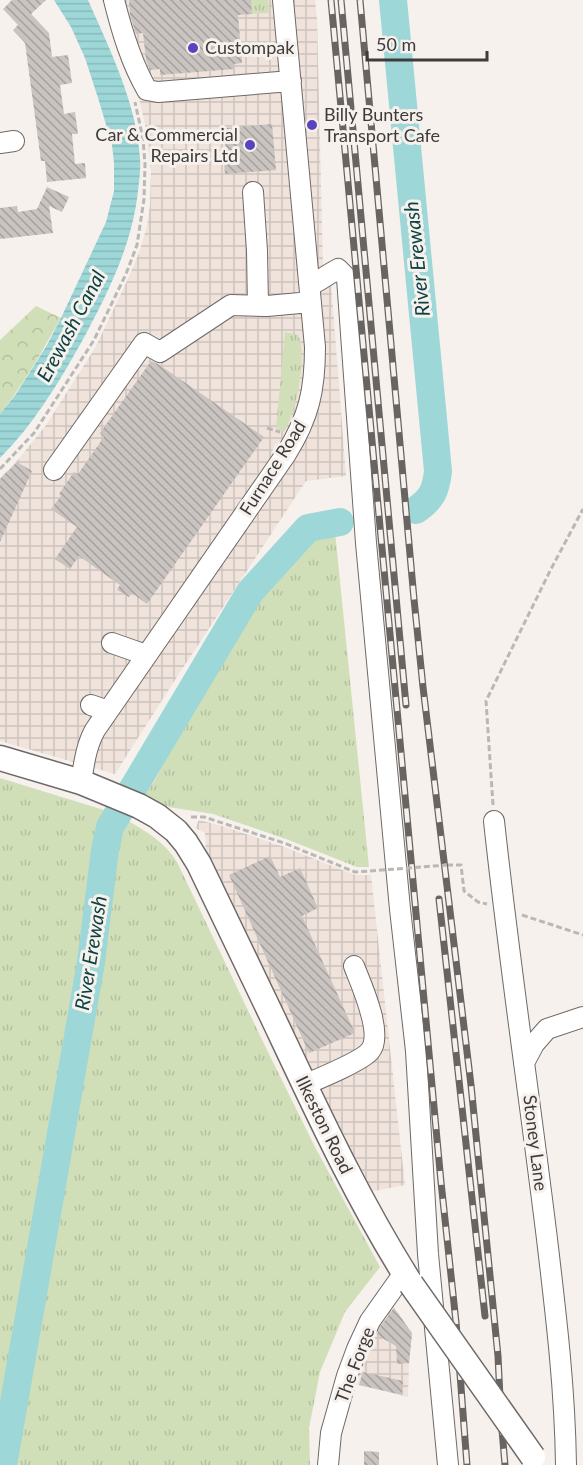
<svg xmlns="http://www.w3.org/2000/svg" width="583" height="1465" viewBox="0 0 583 1465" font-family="Lato,sans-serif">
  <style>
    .industrial { fill: url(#industrial-grid) }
    .grass { fill: url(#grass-tufts) }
    .forest { fill: url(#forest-crowns) }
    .water { fill: url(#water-rules) }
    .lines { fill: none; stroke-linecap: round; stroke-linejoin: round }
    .river { stroke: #9ed7d8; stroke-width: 28 }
    .building { fill: url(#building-back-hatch) }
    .minor-casing { stroke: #6e6966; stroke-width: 22 }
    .major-casing { stroke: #6e6966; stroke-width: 27 }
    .path { stroke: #bbb7b4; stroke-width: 3; stroke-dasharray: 6 3; stroke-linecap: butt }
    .minor { stroke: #fff; stroke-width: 20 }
    .major { stroke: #fff; stroke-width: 24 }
    .rail-casing { stroke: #676462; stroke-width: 7 }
    .rail { stroke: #f6f1ed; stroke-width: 4.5; stroke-dasharray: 14; stroke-linecap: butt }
    .major-bridge-casing { stroke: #6e6966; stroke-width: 27; stroke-linecap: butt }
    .path-bridge { stroke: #bbb7b4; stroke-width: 3; stroke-dasharray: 6 3; stroke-linecap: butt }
    .major-bridge { stroke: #fff; stroke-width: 24 }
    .poi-dot { fill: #5845bd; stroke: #f6f1ed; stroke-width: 2 }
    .labels { text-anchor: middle; stroke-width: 6; stroke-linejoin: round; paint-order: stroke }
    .poi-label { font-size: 18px; fill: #3e3b3a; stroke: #f6f1ed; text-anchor: start }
    .street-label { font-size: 18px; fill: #3e3b3a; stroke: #f6f1ed }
    .water-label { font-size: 20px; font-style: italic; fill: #0b4142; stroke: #f6f1ed }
  </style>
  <defs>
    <pattern id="industrial-grid" width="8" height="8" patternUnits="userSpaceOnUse" patternTransform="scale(1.5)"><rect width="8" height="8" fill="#efe3db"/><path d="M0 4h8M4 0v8" fill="none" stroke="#cec4bd"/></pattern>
    <pattern id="grass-tufts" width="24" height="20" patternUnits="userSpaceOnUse" patternTransform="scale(1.5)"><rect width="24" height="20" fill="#d1dfb9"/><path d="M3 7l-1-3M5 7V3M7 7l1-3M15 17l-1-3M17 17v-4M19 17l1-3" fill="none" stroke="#b4c0a0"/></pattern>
    <pattern id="forest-crowns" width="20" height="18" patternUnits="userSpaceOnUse" patternTransform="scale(1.5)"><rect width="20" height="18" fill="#d1dfb9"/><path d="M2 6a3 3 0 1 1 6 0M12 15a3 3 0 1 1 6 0" fill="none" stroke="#b4c0a0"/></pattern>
    <pattern id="water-rules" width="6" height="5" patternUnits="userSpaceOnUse" patternTransform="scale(1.5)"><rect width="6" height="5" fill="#9ed7d8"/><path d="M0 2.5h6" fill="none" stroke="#89b9ba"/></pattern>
    <pattern id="building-back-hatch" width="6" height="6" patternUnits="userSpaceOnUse" patternTransform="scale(1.5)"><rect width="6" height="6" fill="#cac4c1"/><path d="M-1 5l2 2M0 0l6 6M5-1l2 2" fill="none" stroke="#a5a09e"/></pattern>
  </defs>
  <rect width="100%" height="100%" fill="#f6f1ed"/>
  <!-- industrial -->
  <path class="industrial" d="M102,0H315L317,19L323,266L331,282L346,476L306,481L173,683L115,774L0,741V478L17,461L46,425L95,348L127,281L139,253L147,226L150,205L151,170L145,124L136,87Z
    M199,820L222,826L282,846L355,875H371L405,1185L369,1192L206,856L205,833L195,828Z
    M392,1304L412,1333L409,1363L408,1397L352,1383L368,1342Z"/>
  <!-- grass -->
  <path class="grass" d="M251,0H268L269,13L252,14Z
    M285,332L298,335C308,354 296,414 284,432L276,428Z
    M335,532L369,867H357L286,839L213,814L162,806L143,798L155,780L215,667L302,540L314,534Z
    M0,778L104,810L93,842L89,870L82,954L0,1438Z
    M128,821C147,832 165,842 177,862L266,1048L315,1147L380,1267L345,1312L320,1372L309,1428L310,1465H14L19,1418L67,1155L101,955L114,855L120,831Z"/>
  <!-- forest -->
  <path class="forest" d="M36,306L61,318C42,351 24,384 0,414V340Z"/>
  <!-- water -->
  <path class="water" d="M54,0H88C110,50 137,104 140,159C141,169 139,181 138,191C132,246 107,295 81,343C58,384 33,425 0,458V414L16,394L47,345L61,318L106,222L114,191V163L112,145L99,101L85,58L71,27Z"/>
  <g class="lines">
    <!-- river -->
    <path class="river" d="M393,0L438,471C436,490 432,499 416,510
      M3,1465L91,962L105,850L110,827L250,592L308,528L340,522"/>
  </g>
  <!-- building -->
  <path class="building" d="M12,0H46L31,14L49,33L52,57L68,55L72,83L60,85L64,114L75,112L78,134H72L75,164L85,163L86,178L47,182L45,161H41L25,43L13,30L18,25L3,9Z
    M129,0H251L252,14L238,15L242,63L234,64V69L160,75V69L150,70L146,60L143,33L136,34L130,15Z
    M272,124L276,170L225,174L224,162H227L224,128Z
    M47,187L69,197L62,212L49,206L53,233L0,239V208L17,206L18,212L37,209Z
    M151,361L158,364L264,437L147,604L132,593L129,597L117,590L120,585L79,556L70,569L55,559L77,527L51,509L61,496L59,494L74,472L78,474L104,437L100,433Z
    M17,462L32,471L0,542V479Z
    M270,856L280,877L300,868L318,908L302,916L355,1033L309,1053L229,875Z
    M394,1308L412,1333L409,1363L397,1364L396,1346L377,1335L380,1327Z
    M363,1372L403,1381L402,1395L359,1385Z
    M364,1451L379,1452V1465H364Z"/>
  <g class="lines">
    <!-- minor casing -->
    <g class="minor-casing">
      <path id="minor" d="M114,0C122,32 131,62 147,90L158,92L291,81
        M0,143L14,141
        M253,192L257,251L258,305
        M310,285C320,281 328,274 338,269L347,278L366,543L400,909L416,1051L428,1254L448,1465
        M54,470L144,343L160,352L231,305L267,306L311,302
        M112,643L146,655
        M91,705L108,711
        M81,782C84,764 86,746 95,730L286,454C309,417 315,390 315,347L283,0
        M494,821C509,961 530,1100 547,1239C556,1315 565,1389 566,1465
        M524,1063L534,1044L547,1029L583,1017
        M304,1085C318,1079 362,1061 370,1051C384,1034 361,984 354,966
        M328,1465L331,1433L347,1376L357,1349L370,1321L404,1273"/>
    </g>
    <!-- major casing -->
    <g class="major-casing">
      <path id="major" d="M0,758L81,782L139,806L157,816L176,831L186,843L199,864C223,915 248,965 272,1016C315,1107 357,1199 411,1284"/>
    </g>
    <!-- path -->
    <path class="path" d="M267,428L280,432
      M0,469L34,433L94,340L126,274L137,245L144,199L145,164L143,139L135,102
      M493,805L486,701L551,569L583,509
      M191,817H204L284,843L355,872L370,871
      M447,865H461L464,891L478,902L487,904
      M522,915L583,935"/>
    <!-- minor -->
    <use href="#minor" class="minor"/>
    <!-- major -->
    <use href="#major" class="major"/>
    <!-- rail casing -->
    <g class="rail-casing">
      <path id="rail" d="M331,0L441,1182L456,1322L467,1465
        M341,0L406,705
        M360,0L414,599L423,687L471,1085L498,1356L501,1418L505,1465
        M439,899L485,1316"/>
    </g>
    <!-- rail -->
    <use href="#rail" class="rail"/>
    <!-- major-bridge casing -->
    <g class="major-bridge-casing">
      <path id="major-bridge" d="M411,1284L533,1457"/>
    </g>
    <!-- path-bridge -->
    <path class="path-bridge" d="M370,871L447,865"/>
    <!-- major-bridge -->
    <use href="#major-bridge" class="major-bridge"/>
  </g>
  <!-- markers -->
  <g class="poi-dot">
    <circle cx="193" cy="48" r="6"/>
    <circle cx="312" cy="125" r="6"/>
    <circle cx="250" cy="145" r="6"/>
  </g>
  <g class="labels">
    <!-- poi labels -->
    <g class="poi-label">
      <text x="205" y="54">Custompak</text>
      <text x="324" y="121">Billy Bunters<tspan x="324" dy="21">Transport Cafe</tspan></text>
      <text x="238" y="141" text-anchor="end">Car &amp; Commercial<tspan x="238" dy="21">Repairs Ltd</tspan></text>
    </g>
    <!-- street labels -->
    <g class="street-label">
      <text transform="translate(273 468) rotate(-58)" y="6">Furnace Road</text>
      <text transform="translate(324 1125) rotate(64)" y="6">Ilkeston Road</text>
      <text transform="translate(535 1143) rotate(83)" y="6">Stoney Lane</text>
      <text transform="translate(355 1365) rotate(-69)" y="6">The Forge</text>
    </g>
    <!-- water labels -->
    <g class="water-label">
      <text transform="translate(417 259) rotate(-96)" y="7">River Erewash</text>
      <text transform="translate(71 326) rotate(-62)" y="7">Erewash Canal</text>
      <text transform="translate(91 953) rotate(-81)" y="7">River Erewash</text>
    </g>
  </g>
  <!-- scale -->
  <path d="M367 51v9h120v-9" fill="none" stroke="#3e3b3a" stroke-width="3"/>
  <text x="376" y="51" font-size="18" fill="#3e3b3a" stroke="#f6f1ed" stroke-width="4.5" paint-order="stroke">50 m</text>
</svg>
